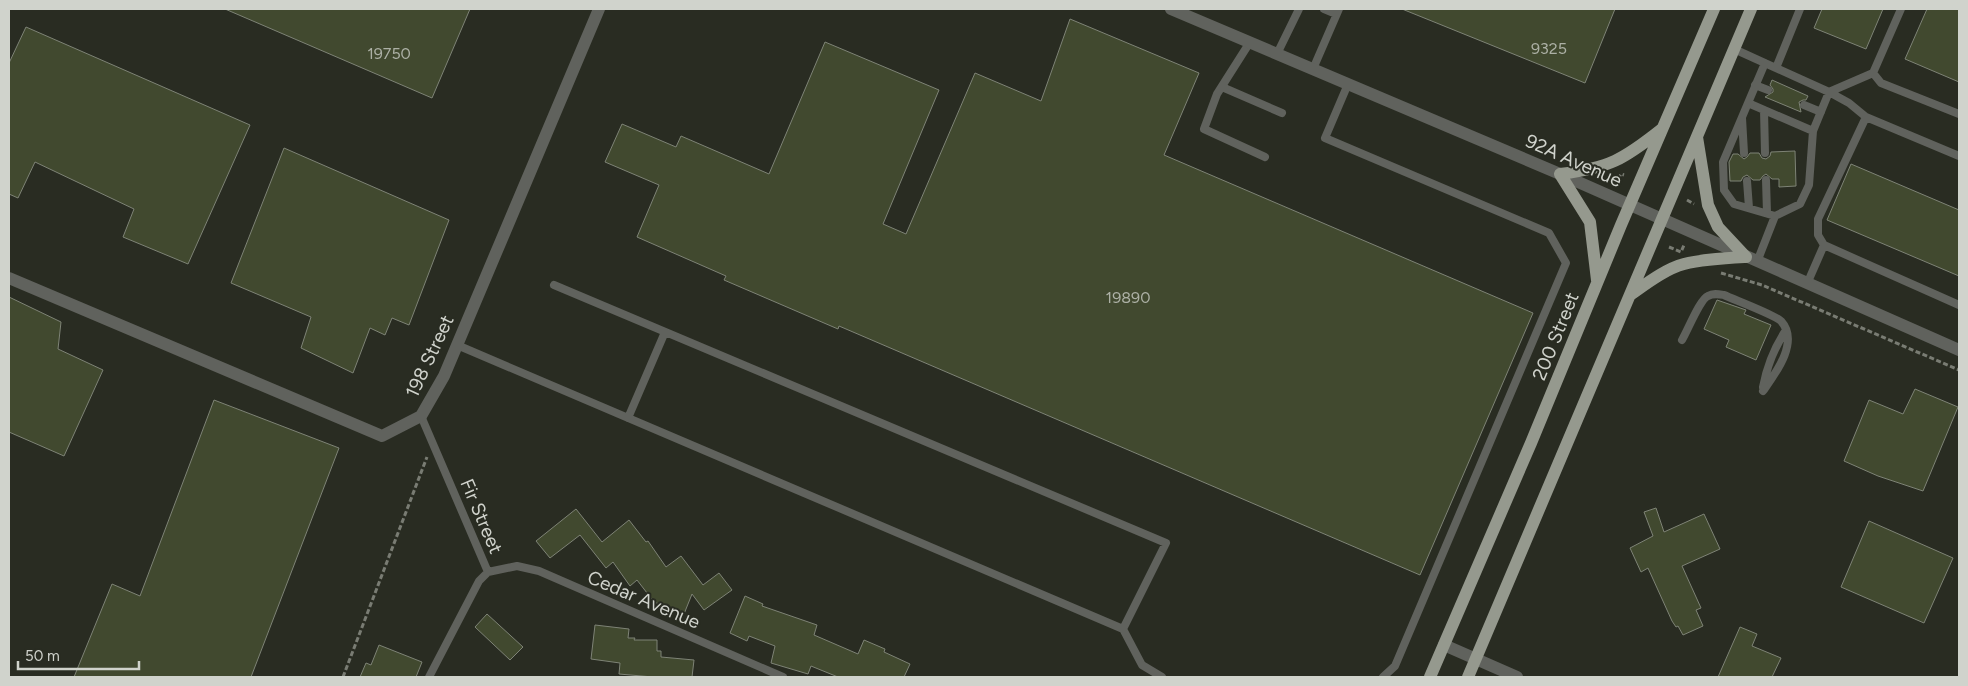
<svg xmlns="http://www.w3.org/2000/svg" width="1968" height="686" viewBox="0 0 1968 686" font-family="Figtree,sans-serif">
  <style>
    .building { fill: #41492f; stroke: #7e8376 }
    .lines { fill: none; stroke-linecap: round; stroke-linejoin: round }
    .path { stroke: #797c73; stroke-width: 3; stroke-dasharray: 5 2.5; stroke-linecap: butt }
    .service { stroke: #60625d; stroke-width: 8 }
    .minor { stroke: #60625d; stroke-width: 12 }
    .tertiary { stroke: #60625d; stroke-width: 12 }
    .primary { stroke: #95998e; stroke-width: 12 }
    .labels { text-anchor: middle; stroke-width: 4; stroke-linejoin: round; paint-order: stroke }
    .number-label { font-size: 16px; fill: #acb0a5 }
    .street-label { font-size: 19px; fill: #d0d3cc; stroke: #292c22 }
  </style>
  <rect width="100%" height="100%" fill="#292c22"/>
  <!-- building -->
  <path class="building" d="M225,9H470L432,98Z
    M1402,9H1615L1585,83Z
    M1822,9H1883L1866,49L1814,28Z
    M1927,9H1959V82L1905,59Z
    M1070,19L1199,73L1164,155L1533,313L1420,575L839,326L838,329L724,280L726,276L637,237L659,185L605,162L622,124L676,147L681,136L769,174L825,42L939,90L883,224L906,234L975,73L1041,101Z
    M26,27L250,125L188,264L123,237L134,209L35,162L18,198L9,194V63Z
    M1772,80L1808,96L1806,100H1803L1799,102L1801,112L1765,97L1773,92V89L1770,85Z
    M284,148L449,220L409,325L392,318L385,335L370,328L353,373L301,348L311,317L231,283Z
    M1795,151L1796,186L1779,187V179H1772L1766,174L1763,176L1760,180H1753L1747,175L1743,177L1741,181H1730L1729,162L1733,154H1738L1744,159L1747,157L1750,153H1759L1762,158L1766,159L1770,156L1771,152Z
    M1851,164L1959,210V276L1827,220Z
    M9,297L61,322L58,349L103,370L64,456L9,432Z
    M1717,300L1746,310L1744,314L1771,325L1756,360L1726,347L1729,340L1704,329Z
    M1915,389L1958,407L1923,491L1878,476L1844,461L1869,400L1903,414Z
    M214,400L339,448L251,677H74L112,584L140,596Z
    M1656,508L1664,532L1704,514L1720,549L1682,566L1701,608L1696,610L1703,626L1683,635L1678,626L1676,627L1672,621L1648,568L1641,572L1630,548L1653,536L1644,512Z
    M576,509L602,542L629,520L646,542L648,541L666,567L681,556L703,585L719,573L732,590L704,610L692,594L684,614L654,602L637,580L630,586L613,562L606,568L580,535L550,558L536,541Z
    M1869,521L1953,558L1924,623L1841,587Z
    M745,596L763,604L762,606L817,625L814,635L858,654L864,640L885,649L884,652L910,664L904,677H838L811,666L808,674L771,663L775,646L749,636L747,641L730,633Z
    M487,614L523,647L510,660L475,627Z
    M595,625L629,629L628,638H635L634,640H657V651H661V657L694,660L692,677H653L619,674L620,663L591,659Z
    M1740,627L1757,634L1752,646L1781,658L1772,677H1718Z
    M379,645L422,662L416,677H360L366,663L371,665Z"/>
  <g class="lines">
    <!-- path -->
    <path class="path" d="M1618,179L1621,174L1624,175
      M1687,200L1694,204
      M1669,247L1681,252L1684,245
      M1721,273L1762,285L1959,370
      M343,677L427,457"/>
    <!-- service -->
    <path class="service" d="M1324,9L1336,14
      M1250,42L1217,94L1204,129L1265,157
      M1734,49L1829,92L1813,131L1809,185L1800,204L1775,216L1757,262
      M1277,54L1299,9
      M1765,63L1748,103L1813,131
      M1776,68L1800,9
      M1313,69L1339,9
      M1873,73L1881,83L1959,114
      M1348,84L1325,138L1549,233L1566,263L1395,666L1383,677
      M1755,85L1768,90
      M1222,87L1282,113
      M1829,92L1849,103L1866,117L1959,156
      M1829,92L1873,73L1901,9
      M1748,103L1723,162L1724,190L1734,204L1775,216
      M1804,105L1821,112
      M1764,110L1765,153
      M1742,118L1744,153
      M1766,180L1767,213
      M1747,181L1749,208
      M1824,245L1818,235V219L1866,117
      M1807,284L1824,245L1959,305
      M554,285L1166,543L1123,629
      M1682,340C1688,330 1700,299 1708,296C1713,293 1718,294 1724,295C1735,300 1775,315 1781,321C1800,342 1775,374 1763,391
      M457,345L1123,629L1142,665L1162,677
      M1763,387C1767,366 1774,348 1786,330
      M421,416L488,572L479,581L429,677
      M628,418L665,332
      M488,572L517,566L539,571L783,677"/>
    <!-- minor -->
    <path class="minor" d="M9,278L382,436L421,416L444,376L599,9"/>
    <!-- tertiary -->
    <path class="tertiary" d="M1171,9L1560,174L1959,350
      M1444,645L1517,677"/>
    <!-- primary -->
    <path class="primary" d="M1697,137L1708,205L1718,227L1746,257
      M1597,280L1590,222L1560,174C1609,168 1623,160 1662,129
      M1630,295C1646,284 1665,269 1684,264C1704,259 1726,258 1746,257
      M1430,677L1531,443L1621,225L1714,9
      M1468,677L1751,9"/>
  </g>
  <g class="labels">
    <!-- number labels -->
    <g class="number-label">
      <text x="1549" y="54">9325</text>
      <text x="389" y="59">19750</text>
      <text x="1128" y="303">19890</text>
    </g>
    <!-- street labels -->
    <g class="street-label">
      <text transform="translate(1574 160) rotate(24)" y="7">92A Avenue</text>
      <text transform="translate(1555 336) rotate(-68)" y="7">200 Street</text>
      <text transform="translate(429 356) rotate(-65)" y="7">198 Street</text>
      <text transform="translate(482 516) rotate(67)" y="7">Fir Street</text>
      <text transform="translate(644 599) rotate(23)" y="7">Cedar Avenue</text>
    </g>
  </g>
  <!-- border -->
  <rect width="1968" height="686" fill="none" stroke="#d0d3cc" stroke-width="20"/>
  <!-- scale -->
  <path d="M18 661v8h121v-8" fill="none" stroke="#d0d3cc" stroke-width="2.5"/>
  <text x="25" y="661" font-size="15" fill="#d0d3cc" stroke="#292c22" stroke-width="4" paint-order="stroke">50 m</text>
</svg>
